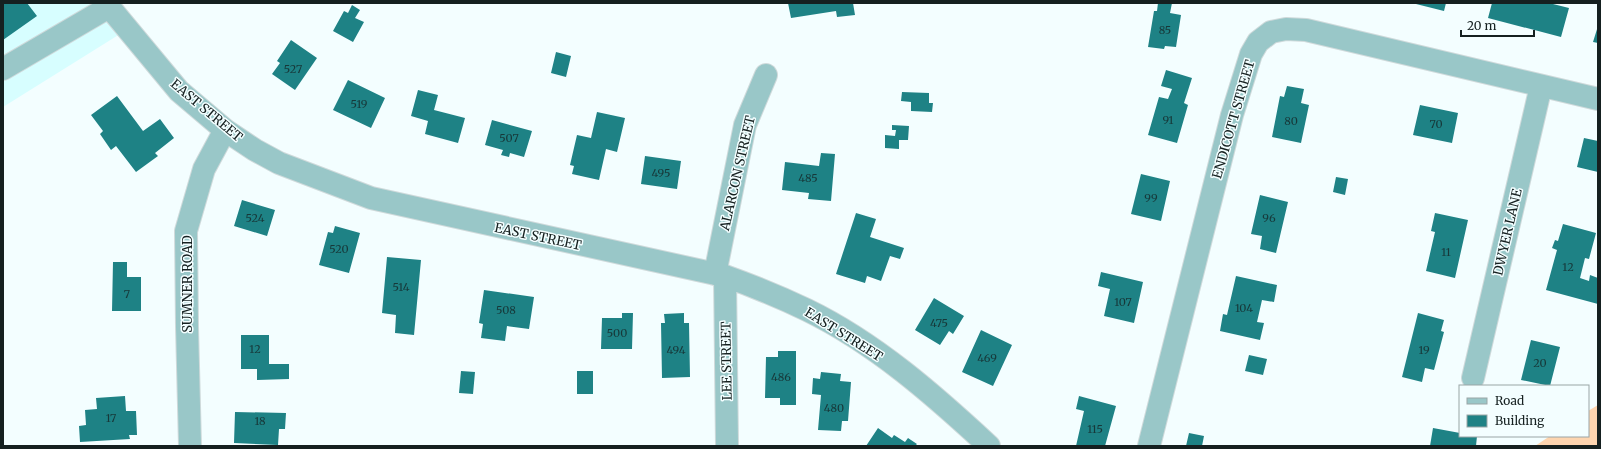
<svg xmlns="http://www.w3.org/2000/svg" width="1601" height="449" viewBox="0 0 1601 449" font-family="Merriweather,serif">
  <style>
    .built { fill: #d7feff }
    .green { fill: #fdd5b0 }
    .building { fill: #1e8285 }
    .lines { fill: none; stroke-linecap: round; stroke-linejoin: round }
    .minor-casing { stroke: #cfdadb; stroke-width: 24 }
    .minor { stroke: #99c7c8; stroke-width: 22 }
    .labels { text-anchor: middle; stroke-width: 3; stroke-linejoin: round; paint-order: stroke }
    .number-label { font-size: 11px; fill: #173839 }
    .street-label { font-size: 13px; fill: #152020; stroke: #f3feff }
  </style>
  <rect width="100%" height="100%" fill="#f3feff"/>
  <!-- built -->
  <path class="built" d="M3,3H93L120,34L3,107Z"/>
  <!-- green -->
  <path class="green" d="M1598,405V446H1535L1550,436H1588V411Z"/>
  <!-- building -->
  <path class="building" d="M3,3H27L37,16L3,40Z
    M788,3H853L855,15L837,17L836,11L791,18Z
    M1158,3H1172L1170,13L1181,15L1176,47L1165,46L1164,49L1148,47L1154,11H1157Z
    M1412,3H1446L1444,11Z
    M1492,3H1549L1569,8L1561,37L1488,18Z
    M352,5L360,10L355,18L364,22L353,42L333,31L344,11L348,13Z
    M1598,26V43L1593,42Z
    M291,40L317,58L295,90L272,74L280,63L277,61Z
    M556,52L571,56L566,77L551,73Z
    M1166,70L1192,78L1184,103L1188,105L1177,143L1148,135L1159,97L1168,99L1172,89L1161,86Z
    M348,80L385,98L371,128L333,110Z
    M1287,86L1304,89L1301,103L1309,105L1301,143L1272,137L1280,96L1284,97Z
    M418,90L438,95L434,110L465,118L458,143L425,134L428,121L411,116Z
    M902,92L929,93V103H933L932,112L911,111V102L901,101Z
    M117,96L143,131L160,119L174,138L155,153L158,156L136,172L116,146L111,150L100,134L103,131L91,115Z
    M1420,105L1458,113L1452,143L1413,135Z
    M597,112L625,118L617,152L606,149L599,180L572,174L574,166L570,165L577,135L591,138Z
    M492,120L532,131L524,157L510,153L509,157L501,155L503,150L485,145Z
    M892,125L909,126L908,140H899V149L885,148V135L895,136L896,130H892Z
    M1584,138L1598,141V172L1577,167Z
    M821,153L835,154L831,201L808,199L809,193L782,190L785,162L819,166Z
    M645,156L681,161L677,189L641,184Z
    M1141,174L1170,181L1161,221L1131,214Z
    M1336,177L1348,179L1345,195L1333,192Z
    M1260,195L1288,202L1276,253L1260,249L1262,236L1251,234Z
    M242,200L275,210L267,236L234,226Z
    M856,213L876,219L870,237L904,248L900,259L890,256L881,281L867,276L865,283L836,274Z
    M1435,213L1468,220L1455,278L1426,271L1435,232L1431,231Z
    M1563,224L1596,233L1589,259L1585,258L1580,278L1589,281L1590,275L1598,278V304L1546,290L1557,250L1552,248L1555,240L1558,241Z
    M335,226L360,233L349,273L319,265L328,232L333,233Z
    M387,257L421,260L414,335L395,333L396,315L382,313Z
    M113,262H127V277H141V311H112Z
    M1101,272L1143,282L1134,323L1104,316L1110,289L1098,286Z
    M1236,276L1277,285L1274,302L1262,300L1257,322L1264,323L1260,340L1220,331L1223,314L1227,315Z
    M484,290L534,297L529,329L507,326L505,341L481,338L483,324L479,323Z
    M934,298L964,316L953,334L949,331L940,345L915,330Z
    M622,313H633L632,349H601L602,318H622Z
    M684,313V323H689L690,377L662,378L661,323H665L664,314Z
    M1418,313L1444,320L1441,331L1444,332L1434,370L1425,368L1422,382L1402,377Z
    M981,330L1012,345L993,386L962,372Z
    M241,335H269V364H289V379L257,380V369H241Z
    M1531,340L1560,347L1550,386L1521,380Z
    M778,351H796V405H780V398H765L766,357H778Z
    M1249,355L1267,359L1263,375L1245,371Z
    M461,371L475,372L473,394L459,393Z
    M577,371H593V394H577Z
    M821,372L841,374L840,381L851,382L848,421H842L841,431L818,430L821,395L812,394L813,378L820,379Z
    M125,396L126,411H136L137,435H129L130,439L80,442L79,426L86,425L85,410L97,409L96,398Z
    M1079,396L1116,406L1105,446H1076L1084,411L1076,409Z
    M235,412L286,413L285,429H279L278,445L234,443Z
    M878,428L892,438L894,435L905,442L908,438L917,444L915,446H866Z
    M1433,428L1460,433V436H1477L1476,446H1430Z
    M1189,433L1204,436L1202,446H1186Z"/>
  <g class="lines">
    <!-- minor casing -->
    <g class="minor-casing">
      <path id="minor" d="M106,3L179,91L225,130L255,150L279,163L371,198L725,276C753,286 780,297 807,310C875,343 934,395 989,446
        M3,69L109,7
        M715,274L745,125L766,75
        M725,276L727,446
        M1473,378L1541,86
        M190,446L187,326L186,231L204,169L225,130
        M1149,446L1232,115L1251,54L1258,42L1271,32L1286,29L1306,30L1598,99"/>
    </g>
    <!-- minor -->
    <use href="#minor" class="minor"/>
  </g>
  <g class="labels">
    <!-- number labels -->
    <g class="number-label">
      <text x="1165" y="34">85</text>
      <text x="293" y="73">527</text>
      <text x="359" y="108">519</text>
      <text x="1168" y="124">91</text>
      <text x="1291" y="125">80</text>
      <text x="1436" y="128">70</text>
      <text x="509" y="142">507</text>
      <text x="661" y="177">495</text>
      <text x="808" y="182">485</text>
      <text x="1151" y="202">99</text>
      <text x="255" y="222">524</text>
      <text x="1269" y="222">96</text>
      <text x="339" y="253">520</text>
      <text x="1446" y="256">11</text>
      <text x="1568" y="271">12</text>
      <text x="401" y="291">514</text>
      <text x="127" y="298">7</text>
      <text x="1123" y="306">107</text>
      <text x="1244" y="312">104</text>
      <text x="506" y="314">508</text>
      <text x="939" y="327">475</text>
      <text x="617" y="337">500</text>
      <text x="255" y="353">12</text>
      <text x="676" y="354">494</text>
      <text x="1424" y="354">19</text>
      <text x="987" y="362">469</text>
      <text x="1540" y="367">20</text>
      <text x="781" y="381">486</text>
      <text x="834" y="412">480</text>
      <text x="111" y="422">17</text>
      <text x="260" y="425">18</text>
      <text x="1095" y="433">115</text>
    </g>
    <!-- street labels -->
    <g class="street-label">
      <text transform="translate(207 110) rotate(40)" y="5">EAST STREET</text>
      <text transform="translate(1233 119) rotate(-74)" y="5">ENDICOTT STREET</text>
      <text transform="translate(737 173) rotate(-77)" y="5">ALARCON STREET</text>
      <text transform="translate(1507 232) rotate(-77)" y="5">DWYER LANE</text>
      <text transform="translate(538 236) rotate(12)" y="5">EAST STREET</text>
      <text transform="translate(187 284) rotate(-90)" y="5">SUMNER ROAD</text>
      <text transform="translate(844 334) rotate(32)" y="5">EAST STREET</text>
      <text transform="translate(726 361) rotate(-91)" y="5">LEE STREET</text>
    </g>
  </g>
  <!-- border -->
  <rect width="1601" height="449" fill="none" stroke="#152020" stroke-width="8"/>
  <!-- legend -->
  <rect x="1459" y="385" width="130" height="52" fill="#f3feff" stroke="#9aa5a6"/>
  <rect x="1467" y="398" width="20" height="6" fill="#99c7c8" stroke="#9aa5a6"/>
  <text x="1495" y="405" font-size="12" fill="#152020">Road</text>
  <rect x="1467" y="415" width="20" height="12" fill="#1e8285" stroke="#9aa5a6"/>
  <text x="1495" y="425" font-size="12" fill="#152020">Building</text>
  <!-- scale -->
  <path d="M1461 30v6h73v-6" fill="none" stroke="#152020" stroke-width="2"/>
  <text x="1467" y="30" font-size="12" fill="#152020" stroke="#f3feff" stroke-width="3" paint-order="stroke">20 m</text>
</svg>
